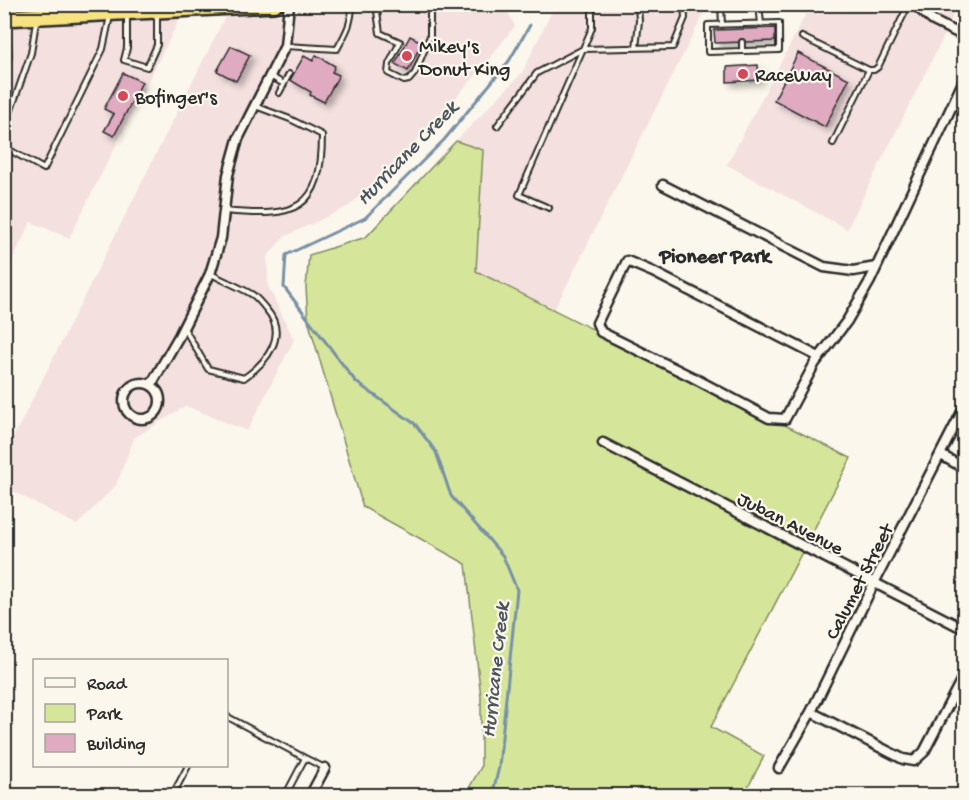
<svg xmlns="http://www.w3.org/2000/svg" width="969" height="800" viewBox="0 0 969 800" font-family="'Gochi Hand',sans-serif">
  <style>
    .built { fill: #f3e0df }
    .green { fill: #d5e69a; stroke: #808862; stroke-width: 1.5 }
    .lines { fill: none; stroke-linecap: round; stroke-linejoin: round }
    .stream { stroke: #7890a5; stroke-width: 3 }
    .building { fill: #e0aac1; stroke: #2b2b2b; stroke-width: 1.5; filter: url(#shadow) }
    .lane-casing { stroke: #2b2b2b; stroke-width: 8 }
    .street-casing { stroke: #2b2b2b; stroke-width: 13 }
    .highway-casing { stroke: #2b2b2b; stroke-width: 20 }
    .lane { stroke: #fbf7ec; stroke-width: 4 }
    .street { stroke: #fbf7ec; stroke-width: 8 }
    .highway { stroke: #f7e281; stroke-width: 15 }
    .poi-dot { fill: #d1495b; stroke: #fbf7ec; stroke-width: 2 }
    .labels { text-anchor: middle; stroke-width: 4.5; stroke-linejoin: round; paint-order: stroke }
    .poi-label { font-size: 20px; fill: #2b2b2b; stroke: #fbf7ec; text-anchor: start }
    .street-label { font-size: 20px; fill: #2b2b2b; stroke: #fbf7ec }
    .water-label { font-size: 21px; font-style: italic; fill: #4b555e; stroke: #fbf7ec }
    .neighbourhood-label { font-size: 21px; font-weight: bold; fill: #2b2b2b; stroke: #fbf7ec }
  </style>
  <defs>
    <filter id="shadow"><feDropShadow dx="4.5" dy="4.5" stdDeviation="3" flood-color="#0004"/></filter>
  </defs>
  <rect width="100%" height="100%" fill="#fbf7ec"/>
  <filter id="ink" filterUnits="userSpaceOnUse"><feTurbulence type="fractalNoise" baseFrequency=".0167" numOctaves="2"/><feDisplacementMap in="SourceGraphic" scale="12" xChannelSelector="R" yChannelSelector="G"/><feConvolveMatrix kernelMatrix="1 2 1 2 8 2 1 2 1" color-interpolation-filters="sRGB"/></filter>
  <g filter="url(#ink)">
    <!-- built -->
    <path class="built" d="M455,5H504L515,26L476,75L409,149L349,206L284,237L267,257L268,286L294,340L247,431L186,406L134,438L116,485L77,525L5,487L4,456L225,17Z
      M555,5H705L702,17L554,310L476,271L483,150L456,141L522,73Z
      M957,6L945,34L847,229L727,165L806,14Z
      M180,18L69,238L31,222L5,275V25Z"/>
    <!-- green -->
    <path class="green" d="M456,141L483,150L476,271L851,458L711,727L764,756L744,795H465L481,767V697L466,564L363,507L308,320L306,287L309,255L366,237Z"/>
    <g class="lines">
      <!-- stream -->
      <path class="stream" d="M492,796L499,767L517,590L503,556L451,496L436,452L415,424L356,382L284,287L286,255L365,218L444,140L509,61L530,25"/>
    </g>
    <!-- building -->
    <path class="building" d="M775,28V41L715,43L714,30Z
      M410,36L422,42L408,71L395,64Z
      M231,46L250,55L236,81L217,71Z
      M798,53L849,79L825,127L774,100Z
      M316,55L335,66L332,72L339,75L324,102L310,95L311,92L290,80L304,56L313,61Z
      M758,65L759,80L727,82V67Z
      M123,73L142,82L114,136L104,131L114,114L104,109Z"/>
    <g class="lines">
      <!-- lane casing -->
      <g class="lane-casing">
        <path id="lane" d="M376,4L380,33L400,42L389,64L388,73L404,81L409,80L415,73L430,36V4
          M721,4L722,25
          M759,4L761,24
          M127,15V48L124,60L147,67L157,45V14
          M779,23V50L708,52V25Z
          M802,37L869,70H874L878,67L909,4
          M285,46L337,49C346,33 352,23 352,4
          M636,48L639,21L638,4
          M742,51V42
          M4,75C12,60 7,39 6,23
          M270,76L284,84L289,74
          M279,93L284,84
          M497,126L537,73L583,49L673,47L685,18L684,4
          M4,130L31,53L36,22
          M833,143L869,70
          M4,147L44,169L103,49L110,16
          M549,208L519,195L592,28V4
          M225,211C295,218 322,211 322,135L290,119L255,106
          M184,328L208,369L244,378C267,362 289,335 266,309C262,304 258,299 253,295C240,287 224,281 211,274
          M226,716L305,758L285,796
          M305,758L325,768
          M172,796L188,766"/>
      </g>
      <!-- street casing -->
      <g class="street-casing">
        <path id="street" d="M914,4L933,21L964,36
          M663,185L824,267L853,271L876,267
          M819,357L653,272L627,261L597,323L601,332L692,377L769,418L785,419L815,363L847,321L870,281L964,80
          M124 401a18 18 0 1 1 36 0a18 18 0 1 1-36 0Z
          M151,385L179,336L210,274L221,238L228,175L238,139L285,46L289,4
          M603,443L964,629
          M941,455L964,468
          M811,712L903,759L914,761L924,752L964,675
          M779,768L811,712L874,583L964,408
          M310,796L325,768"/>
      </g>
      <!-- highway casing -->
      <g class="highway-casing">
        <path id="highway" d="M4,18L274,4"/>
      </g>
      <!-- lane -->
      <use href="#lane" class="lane"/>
      <!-- street -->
      <use href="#street" class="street"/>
      <!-- highway -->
      <use href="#highway" class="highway"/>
    </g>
  </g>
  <!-- markers -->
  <g class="poi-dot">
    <circle cx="407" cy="56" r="6"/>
    <circle cx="743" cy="74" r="6"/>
    <circle cx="123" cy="96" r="6"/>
  </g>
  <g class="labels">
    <!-- poi labels -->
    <g class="poi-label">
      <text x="419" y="52">Mikey's<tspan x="419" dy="23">Donut King</tspan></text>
      <text x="755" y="81">RaceWay</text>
      <text x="135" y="103">Bofinger's</text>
    </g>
    <!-- street labels -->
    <g class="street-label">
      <text transform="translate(791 522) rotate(27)" y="7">Juban Avenue</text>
      <text transform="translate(858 581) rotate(-63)" y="7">Calumet Street</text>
    </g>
    <!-- water labels -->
    <g class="water-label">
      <text transform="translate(406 152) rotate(-46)" y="7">Hurricane Creek</text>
      <text transform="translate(494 670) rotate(-84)" y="7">Hurricane Creek</text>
    </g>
    <!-- neighbourhood labels -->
    <g class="neighbourhood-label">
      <text x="715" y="262">Pioneer Park</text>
    </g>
  </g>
  <!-- margin -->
  <rect width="969" height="800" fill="none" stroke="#fbf7ec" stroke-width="24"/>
  <rect x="12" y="12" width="945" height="776" fill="none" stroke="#2b2b2b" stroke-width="2" filter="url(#ink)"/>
  <!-- legend -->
  <rect x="33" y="659" width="195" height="108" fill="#fbf7ec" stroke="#a8a59f" stroke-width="1.5"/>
  <rect x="45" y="678" width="30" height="9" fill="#fbf7ec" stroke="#a8a59f" stroke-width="1.5"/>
  <text x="87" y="689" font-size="18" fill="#2b2b2b">Road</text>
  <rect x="45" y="704" width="30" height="18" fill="#d5e69a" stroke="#a8a59f" stroke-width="1.5"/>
  <text x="87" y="719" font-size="18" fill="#2b2b2b">Park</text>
  <rect x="45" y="734" width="30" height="18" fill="#e0aac1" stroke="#a8a59f" stroke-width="1.5"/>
  <text x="87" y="749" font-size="18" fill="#2b2b2b">Building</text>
</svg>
